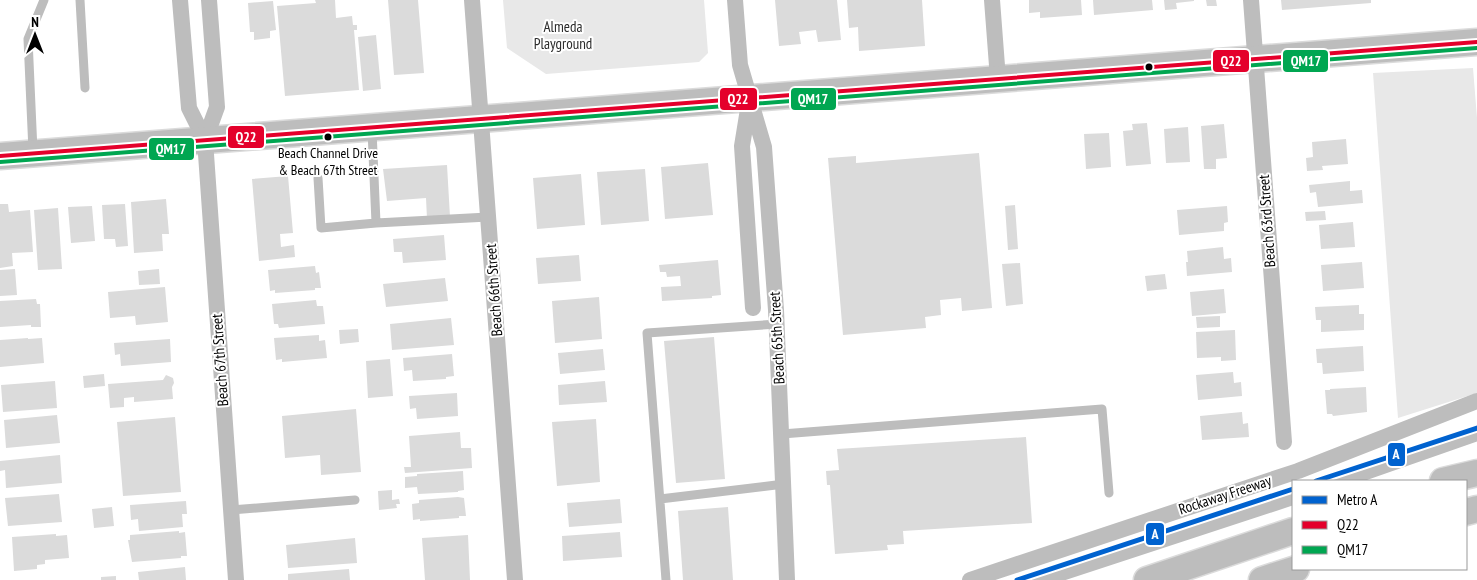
<svg xmlns="http://www.w3.org/2000/svg" width="1477" height="580" viewBox="0 0 1477 580" font-family="'PT Sans Narrow',sans-serif">
  <style>
    .green { fill: #e8e8e8 }
    .building { fill: #dbdbdb }
    .lines { fill: none; stroke-linecap: round; stroke-linejoin: round }
    .primary-casing { stroke: #dbdbdb; stroke-width: 29 }
    .lane { stroke: #bdbdbd; stroke-width: 9 }
    .street { stroke: #bdbdbd; stroke-width: 16 }
    .primary { stroke: #bdbdbd; stroke-width: 26 }
    .bus-1-casing { stroke: #fff; stroke-width: 8 }
    .bus-2-casing { stroke: #fff; stroke-width: 8 }
    .bus-1 { stroke: #e4002b; stroke-width: 4 }
    .bus-2 { stroke: #00a651; stroke-width: 4 }
    .metro-1-casing { stroke: #fff; stroke-width: 9 }
    .metro-1 { stroke: #0062cf; stroke-width: 5 }
    .bus-dot { fill: #000; stroke: #fff; stroke-width: 2 }
    .labels { text-anchor: middle; stroke-width: 4; stroke-linejoin: round; paint-order: stroke }
    .bus-label { font-size: 14px; fill: #000; stroke: #fff }
    .park-label { font-size: 15px; fill: #2c2c2c; stroke: #fff }
    .street-label { font-size: 15px; fill: #000; stroke: #fff }
    .line-badge { stroke: #fff; stroke-width: 2 }
    .badge-label { font-size: 14px; text-anchor: middle; font-weight: bold; fill: #fff }
  </style>
  <rect width="100%" height="100%" fill="#fff"/>
  <!-- green -->
  <path class="green" d="M503,0H704L708,53L699,62L546,74L507,48Z
    M1473,68L1477,118V393L1398,418L1373,73Z"/>
  <!-- building -->
  <path class="building" d="M315,0H335L336,18L352,16L353,25H357V30H354L359,90L285,96L277,6L316,3Z
    M388,0H418L424,73L394,75Z
    M775,0H837L841,40L818,42L816,30L799,32L801,44L779,46Z
    M847,0H922L925,46L859,51L858,27L849,28Z
    M1029,0H1081L1082,15L1040,18V12L1029,13Z
    M1093,0H1152L1153,10L1094,15Z
    M1164,0H1194V1L1176,3L1177,9L1165,10Z
    M1206,0H1216L1217,6H1207Z
    M1281,0H1371V3L1282,10Z
    M273,1L276,30L270,31V38L254,40V32H250L248,3Z
    M376,35L381,89L363,91L358,37Z
    M1147,123L1151,164L1126,166L1123,131L1133,130L1132,124Z
    M1224,124L1227,158L1216,159V169H1204L1201,126Z
    M1188,127L1190,162L1166,163L1164,129Z
    M1109,133L1111,167L1086,169L1084,134Z
    M1346,139L1348,164L1322,166L1323,170L1307,171L1306,158L1313,157L1312,142Z
    M979,153L992,308L962,311L961,298L940,300L941,315L925,317L926,328L843,335L828,158L856,156V163Z
    M708,163L713,215L665,219L661,167Z
    M447,165L450,217L427,219L426,198L387,201L383,169Z
    M645,169L649,221L601,225L597,172Z
    M581,174L585,225L537,229L533,178Z
    M288,176L293,233L280,234L281,247L294,245L295,257L259,261L252,179Z
    M1350,181V191L1362,190L1363,203L1318,207L1316,192L1310,193L1309,185Z
    M166,199L169,234H162L163,251L134,253L131,202Z
    M0,204H8L9,212L30,210L33,252L12,253L13,266L0,268Z
    M125,204L128,246L116,247L115,239H104L102,205Z
    M1015,205L1018,249L1008,250L1005,206Z
    M92,206L95,241L71,243L68,207Z
    M1227,206L1228,222L1224,223V231L1179,235L1177,210Z
    M58,208L62,269L38,270L34,210Z
    M1325,211L1326,220L1306,221L1305,212Z
    M1353,222L1355,247L1321,249L1319,225Z
    M444,235L446,260L403,263L402,252H394L393,239Z
    M1223,247L1224,259L1231,258L1232,272L1187,276L1186,262H1188L1187,251Z
    M579,255L581,281L538,284L536,258Z
    M718,260L721,295L712,296V298L662,301L661,287L681,286L680,276L667,277L666,272H660L659,265Z
    M1362,262L1364,288L1323,291L1321,265Z
    M1020,263L1023,304L1006,306L1002,264Z
    M315,266L316,273L319,272L321,288H315V290L275,293V290L270,291L268,270Z
    M15,269L17,295L0,296V270Z
    M159,269L160,284L139,285L138,271Z
    M1165,274L1167,289L1147,291L1145,276Z
    M445,278L448,301L386,307L383,284Z
    M165,287L168,322L136,325L135,316L110,318L108,292Z
    M1224,289L1226,313L1192,316L1190,292Z
    M599,297L602,339L555,343L552,301Z
    M36,299L37,304H40L41,327H31V325L0,327V301Z
    M316,300L317,306H323L325,324L279,328L278,324H274L272,304Z
    M1359,305V314H1364V330L1321,332V320H1316L1315,307Z
    M1220,316V327L1197,328L1196,317Z
    M451,318L454,345L392,350L390,324Z
    M358,329L359,342L340,344L339,330Z
    M1235,330L1236,360L1221,361V357L1197,358L1196,332Z
    M319,335V341L325,340L327,358L282,362V359L276,360L274,338Z
    M714,337L725,479L676,483L664,341Z
    M28,338V339L42,338L44,363L0,367V340Z
    M170,339L171,362L121,366L120,354L115,355L114,343Z
    M1363,346L1364,371L1323,374L1322,363H1317L1316,349Z
    M603,349L605,370L560,374L558,353Z
    M452,354L454,376L446,377V379L413,381L412,370L404,371L403,358Z
    M390,359L393,396L368,398L366,361Z
    M1233,372L1234,383L1241,382L1242,396L1198,400L1196,375Z
    M104,374L105,386L84,388L83,376Z
    M166,375L173,378L174,383L172,387L173,399L134,402V397L124,398V407L110,408L108,384L163,380Z
    M55,381L57,408L3,412L1,385Z
    M605,381L607,402L559,405L558,385Z
    M1366,387L1367,412L1333,416L1332,414H1327L1325,390H1330V389Z
    M457,393L458,416L417,419L416,408L410,409L409,396Z
    M356,409L361,472L321,475L320,455L285,458L282,416Z
    M1242,412L1243,424L1248,423L1249,437L1202,440L1200,416Z
    M57,415L60,443L6,448L4,420Z
    M175,417L181,492L123,496L117,422Z
    M596,419L600,482L557,486L552,422Z
    M460,432L461,448H471L472,468L405,473L404,467H411L409,436Z
    M1026,437L1032,523L903,531L904,544L887,545L888,550L835,554L830,485H827L826,471L839,470L837,449Z
    M60,455L62,483L6,488L5,470L0,471V461Z
    M463,471L464,490L458,491V492L418,494L417,487L405,488V477L417,476V474Z
    M392,490V500L399,499L400,504H396L397,508L379,510L378,491Z
    M59,494L62,522L8,526L5,498Z
    M458,497L464,498L466,516H459V518L420,521V519L413,520L412,504L419,503V500Z
    M620,499L622,523L569,527L567,503Z
    M186,501L187,514H182L183,527L139,531L138,519L131,520L130,505Z
    M112,507L114,526L94,528L92,509Z
    M728,507L733,580H683L678,511Z
    M179,531V533L185,532L187,556H181V558L132,562L128,540H130V535Z
    M620,532L622,557L563,561L562,536Z
    M56,534V536L67,535L69,558L45,560V564L37,565V569L14,571L12,537Z
    M468,535L470,580H425L422,538Z
    M355,538L357,563L288,568L286,545Z
    M185,567L186,580H139L138,572Z
    M349,569L350,580H288V574Z
    M116,576V580H101V577Z"/>
  <g class="lines">
    <!-- primary casing -->
    <g class="primary-casing">
      <path id="primary" d="M0,156L1477,42
        M1443,481L1477,473
        M1466,512L1477,509
        M1147,580L1293,531
        M1262,580L1296,569"/>
    </g>
    <!-- lane -->
    <path class="lane" d="M80,0L85,88
      M372,130L376,223L488,217
      M33,151L28,39L44,0
      M318,178L321,228L376,223
      M782,434L1102,409L1109,493
      M660,499L784,484
      M231,510L355,500
      M666,580L647,333L777,324"/>
    <!-- street -->
    <path class="street" d="M180,0L189,108L205,140L236,580
      M472,0L515,580
      M735,0L740,65L764,147L776,310L787,580
      M992,0L998,79
      M1251,0L1284,442
      M749,103L742,146L753,308
      M205,140L217,107L209,0
      M1340,481L1477,433
      M970,580L1298,471L1477,401
      M1040,580L1293,497"/>
    <!-- primary -->
    <use href="#primary" class="primary"/>
    <!-- bus-1 casing -->
    <g class="bus-1-casing">
      <path id="bus-1" d="M0,156L1477,42"/>
    </g>
    <!-- bus-2 casing -->
    <g class="bus-2-casing">
      <path id="bus-2" d="M0,162L1477,48"/>
    </g>
    <!-- bus-1 -->
    <use href="#bus-1" class="bus-1"/>
    <!-- bus-2 -->
    <use href="#bus-2" class="bus-2"/>
    <!-- metro-1 casing -->
    <g class="metro-1-casing">
      <path id="metro-1" d="M1316,481L1477,428
        M1017,580L1293,489"/>
    </g>
    <!-- metro-1 -->
    <use href="#metro-1" class="metro-1"/>
  </g>
  <!-- markers -->
  <g class="bus-dot">
    <circle cx="1149" cy="67" r="4.5"/>
    <circle cx="328" cy="137" r="4.5"/>
  </g>
  <g class="labels">
    <!-- bus labels -->
    <g class="bus-label">
      <text x="328" y="158">Beach Channel Drive<tspan x="328" dy="17">&amp; Beach 67th Street</tspan></text>
    </g>
    <!-- park labels -->
    <g class="park-label">
      <text x="563" y="32">Almeda<tspan x="563" dy="17">Playground</tspan></text>
    </g>
    <!-- street labels -->
    <g class="street-label">
      <text transform="translate(1267 221) rotate(-94)" y="5">Beach 63rd Street</text>
      <text transform="translate(494 290) rotate(-94)" y="5">Beach 66th Street</text>
      <text transform="translate(777 338) rotate(-93)" y="5">Beach 65th Street</text>
      <text transform="translate(220 360) rotate(-94)" y="5">Beach 67th Street</text>
      <text transform="translate(1225 495) rotate(-18)" y="5">Rockaway Freeway</text>
    </g>
  </g>
  <g class="line-badge">
    <rect x="1212" y="49" width="38" height="24" rx="5" fill="#e4002b"/>
    <rect x="1282" y="49" width="47" height="24" rx="5" fill="#00a651"/>
    <rect x="719" y="87" width="39" height="24" rx="5" fill="#e4002b"/>
    <rect x="790" y="87" width="47" height="24" rx="5" fill="#00a651"/>
    <rect x="227" y="125" width="38" height="24" rx="5" fill="#e4002b"/>
    <rect x="148" y="137" width="47" height="24" rx="5" fill="#00a651"/>
    <rect x="1387" y="442" width="19" height="25" rx="5" fill="#0062cf"/>
    <rect x="1145" y="522" width="20" height="24" rx="5" fill="#0062cf"/>
  </g>
  <g class="badge-label">
    <text x="1231" y="66">Q22</text>
    <text x="1306" y="66">QM17</text>
    <text x="738" y="104">Q22</text>
    <text x="813" y="104">QM17</text>
    <text x="246" y="142">Q22</text>
    <text x="171" y="154">QM17</text>
    <text x="1396" y="459">A</text>
    <text x="1155" y="539">A</text>
  </g>
  <!-- legend -->
  <rect x="1292" y="480" width="175" height="90" fill="#ffffff" stroke="#999999"/>
  <rect x="1302" y="496" width="25" height="8" fill="#0062cf" stroke="#999999"/>
  <text x="1337" y="505" font-size="15" fill="#000000">Metro A</text>
  <rect x="1302" y="521" width="25" height="8" fill="#e4002b" stroke="#999999"/>
  <text x="1337" y="530" font-size="15" fill="#000000">Q22</text>
  <rect x="1302" y="546" width="25" height="8" fill="#00a651" stroke="#999999"/>
  <text x="1337" y="555" font-size="15" fill="#000000">QM17</text>
  <!-- north arrow -->
  <g transform="translate(35 35)" stroke="#ffffff" stroke-width="4" paint-order="stroke">
  <path d="M0-4L9 19L0 12L-9 19Z" fill="#000000"/>
  <text y="-8" font-size="14" font-weight="bold" text-anchor="middle" fill="#000000">N</text>
  </g>
</svg>
